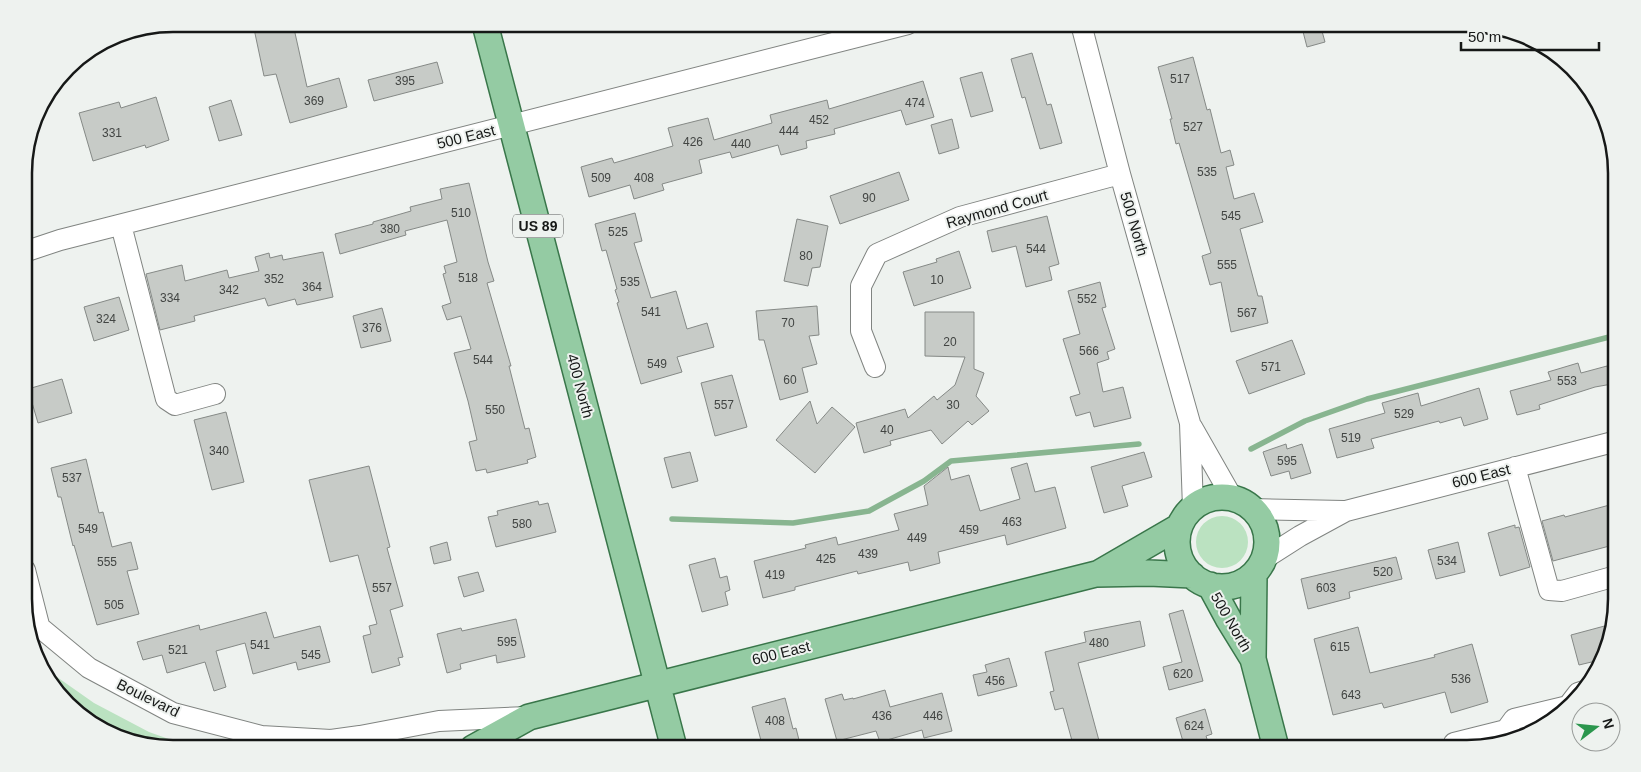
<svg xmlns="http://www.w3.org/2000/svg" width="1641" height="772" viewBox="0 0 1641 772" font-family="Arial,sans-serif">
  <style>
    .green { fill: #bbe2c1 }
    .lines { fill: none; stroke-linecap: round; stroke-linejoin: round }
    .stream { stroke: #88b590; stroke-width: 5.5 }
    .building { fill: #c7cbc7; stroke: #858986 }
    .minor-casing { stroke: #808481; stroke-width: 22 }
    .major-casing { stroke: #39764a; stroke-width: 28 }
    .minor { stroke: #fff; stroke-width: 20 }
    .major { stroke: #94cba3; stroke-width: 25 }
    .labels { text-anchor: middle; stroke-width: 4; stroke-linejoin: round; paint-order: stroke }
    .number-label { font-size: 12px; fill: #424543 }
    .shield { fill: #eef2ef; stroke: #575958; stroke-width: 1 }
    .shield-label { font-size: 14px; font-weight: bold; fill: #161817 }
    .street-label { font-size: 15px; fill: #161817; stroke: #eef2ef }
    .rim { fill: none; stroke: #161817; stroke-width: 2.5 }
  </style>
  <rect width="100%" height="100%" fill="#eef2ef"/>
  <!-- green -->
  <path class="green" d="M1196 542a26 26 0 1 1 52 0a26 26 0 1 1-52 0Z
    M47,670L94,703L149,732L194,748H174L116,737L55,690Z"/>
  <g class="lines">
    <!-- stream -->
    <path class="stream" d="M1251,449L1305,421L1367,399L1617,335
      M672,519L793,523L869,511L924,481L951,461L1139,444"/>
  </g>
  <!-- building -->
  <path class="building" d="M253,24H293L307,87L339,78L347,107L290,123L276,74L264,76Z
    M1301,24H1320L1325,42L1307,47Z
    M1032,53L1047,105L1051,104L1062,143L1040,149L1025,97L1022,98L1011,59Z
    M1193,57L1207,110L1210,109L1221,153L1230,150L1234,165L1226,167L1234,199L1254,193L1263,222L1240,229L1258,296H1262L1268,323L1231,332L1221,282L1210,285L1202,256L1211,253L1179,143L1176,144L1170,119H1172L1158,67Z
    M437,62L443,83L374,101L368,80Z
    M982,72L993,111L971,117L960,78Z
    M923,81L934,117L906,125L901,110L834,129L835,134L806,141L807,148L781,155L778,145L732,158L730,152L699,160L702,173L662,184L664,190L634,199L630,185L589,197L581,167L612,158L614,163L673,146L668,128L708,118L714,140L772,123L770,115L827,100L829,109Z
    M156,97L169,140L146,148L145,145L93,161L79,113L119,102L121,108Z
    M231,100L242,135L219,141L209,107Z
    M952,119L959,148L939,154L931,125Z
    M899,172L909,200L840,224L830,196Z
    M469,183L488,262L494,281L487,283L511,366H509L525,429L529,428L536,457L527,460L528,463L487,473L486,469L476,471L469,442L477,440L468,401L454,353L471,349L461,316L447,320L442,306L451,303L443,274L446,273L444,266L457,262L447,220L405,231L406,235L340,254L335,234L373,224V222L411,211L410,207L442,199L440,189Z
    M635,213L642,241L634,243L651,298L676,291L687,329L707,323L714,347L677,357L682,372L641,384L617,303L619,302L615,290L617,289L606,250L602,251L595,224Z
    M1047,216L1059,264L1049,267L1052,280L1026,287L1016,246L992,252L987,231Z
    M797,219L828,226L820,267L812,268L808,286L784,281Z
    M959,251L971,288L914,306L903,272L937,262L936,259Z
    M323,252L333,297L297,305L295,299L268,306L265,298L194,316L195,321L160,330L146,274L182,265L185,281L227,270L229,278L259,271L255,257L269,253L270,258L282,255L283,260Z
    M1100,282L1106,307L1102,308L1115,349L1107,352L1109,359L1097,363L1103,392L1123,387L1131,418L1094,427L1090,412L1076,416L1070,397L1080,394L1063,339L1080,334L1068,291Z
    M119,297L129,330L94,341L84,307Z
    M817,306L819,335L809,336L817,364L802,368L808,392L780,400L764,340H759L756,311Z
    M382,308L391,341L361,348L353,316Z
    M925,312H974V369L984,373L976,396L989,411L972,425L968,421L942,444L931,430L890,441L891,445L864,453L856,423L905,409L908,418L934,396L937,400L955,385L965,357L925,356Z
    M1292,340L1305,374L1249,394L1236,361Z
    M1578,363L1581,373L1607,366L1612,384L1595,387L1539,405L1540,409L1517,415L1510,391L1551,380L1548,372Z
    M732,375L747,427L715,436L701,383Z
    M62,379L72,413L38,423L28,389Z
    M1479,388L1488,419L1464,426L1461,417L1440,423L1439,421L1371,439L1374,448L1337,458L1329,429L1385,413L1382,403L1418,393L1421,406Z
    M810,401L817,424L832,407L855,427L815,473L776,440Z
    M226,412L244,482L212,490L194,420Z
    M1286,444L1287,449L1302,444L1311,473L1291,479L1289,471L1271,476L1263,452Z
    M690,452L698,481L672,488L664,458Z
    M1144,452L1152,477L1122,486L1128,506L1104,513L1091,467Z
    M86,459L99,513L103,512L112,547L131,542L138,569L127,571L139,614L97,625L74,545L73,546L61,497H58L51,468Z
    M1027,463L1035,492L1055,487L1066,528L1007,545L1005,535L938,552L940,563L910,571L908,562L858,574L857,571L795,587V590L763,598L754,561L806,548L805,545L836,537L838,545L899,530L894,514L928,505L924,486L948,467L951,480L969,475L980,511L1020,499L1011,468Z
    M369,466L390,547L387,548L403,606L390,610L403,657L398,658L400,665L372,673L363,636L371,634L369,626L377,624L358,555L330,562L309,480Z
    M538,501L539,505L548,503L556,532L496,547L488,517L498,515L497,511Z
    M1617,503V544L1553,561L1542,521L1564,515L1565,517Z
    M1515,525V528L1519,527L1530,567L1500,576L1488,533Z
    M447,542L451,560L434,564L430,547Z
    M1458,542L1465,572L1436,579L1428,550Z
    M1396,557L1402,579L1349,592L1350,598L1308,609L1301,579Z
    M715,558L720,578L727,576L730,590L725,592L728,605L702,612L689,565Z
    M478,572L484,591L464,597L458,577Z
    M1183,610L1203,681L1169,690L1163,667L1182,662L1169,614Z
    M266,612L274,638L320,626L330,662L298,670L296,662L253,674L245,643L216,651L226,687L214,691L205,662L167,673L162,655L143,660L137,642L199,625L200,630Z
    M516,619L525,657L497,663L496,655L460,664L461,669L447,673L437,634L461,628L462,631Z
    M1140,621L1145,646L1078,663L1101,748H1074L1063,708L1055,710L1050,692L1054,691L1045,652L1086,642L1084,632Z
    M1612,624L1604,659L1579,665L1571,635Z
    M1358,627L1370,673L1435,657L1434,655L1472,644L1488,702L1451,713L1445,692L1384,708L1382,703L1333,715L1314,639Z
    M1009,658L1017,686L978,696L973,675L987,672L985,665Z
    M885,690L890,707L942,693L952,731L924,738L922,730L880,742L876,731L837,741L825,699L842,694L844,700L853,698V699Z
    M785,698L793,729L796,728L801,748H763L752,707Z
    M1205,709L1212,734L1206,736L1210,748H1185L1176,718Z"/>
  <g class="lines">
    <!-- minor casing -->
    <g class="minor-casing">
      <path id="minor" d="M1081,24L1120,174L1190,423L1193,508
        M121,225L166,399L175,405L215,394
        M24,252L60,240L908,24
        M875,367L861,331V286L877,254L960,217L1120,174
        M1192,427L1233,499
        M1515,467L1549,590L1562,591L1616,576
        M1252,509L1344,511
        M1264,559L1300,536L1346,511L1617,441
        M25,570L40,629
        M25,615L89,668L173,713L261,736L331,740L360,736L439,721L527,717
        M1454,743L1506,730L1514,719L1568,706L1578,693L1584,691"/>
    </g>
    <!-- major casing -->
    <g class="major-casing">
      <path id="major" d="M485,24L674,748
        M1177 542a45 45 0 1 1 90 0a45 45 0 1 1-90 0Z
        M1099,573L1180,526
        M1254,575L1253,659L1276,748
        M1210,585L1229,620L1253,659
        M473,748L529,717L1096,574L1149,573L1192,575"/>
    </g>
    <!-- minor -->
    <use href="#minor" class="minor"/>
    <!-- major -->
    <use href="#major" class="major"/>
  </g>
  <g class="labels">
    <!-- number labels -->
    <g class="number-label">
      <text x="1180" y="83">517</text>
      <text x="405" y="85">395</text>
      <text x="314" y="105">369</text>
      <text x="915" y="107">474</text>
      <text x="819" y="124">452</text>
      <text x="1193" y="131">527</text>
      <text x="789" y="135">444</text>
      <text x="112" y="137">331</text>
      <text x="693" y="146">426</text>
      <text x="741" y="148">440</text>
      <text x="1207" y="176">535</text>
      <text x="601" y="182">509</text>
      <text x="644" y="182">408</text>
      <text x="869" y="202">90</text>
      <text x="461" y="217">510</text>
      <text x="1231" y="220">545</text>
      <text x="390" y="233">380</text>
      <text x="618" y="236">525</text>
      <text x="1036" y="253">544</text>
      <text x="806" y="260">80</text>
      <text x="1227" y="269">555</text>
      <text x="468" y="282">518</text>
      <text x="274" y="283">352</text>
      <text x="937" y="284">10</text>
      <text x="630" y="286">535</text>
      <text x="312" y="291">364</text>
      <text x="229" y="294">342</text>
      <text x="170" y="302">334</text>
      <text x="1087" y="303">552</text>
      <text x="651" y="316">541</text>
      <text x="1247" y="317">567</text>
      <text x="106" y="323">324</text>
      <text x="788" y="327">70</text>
      <text x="372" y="332">376</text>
      <text x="950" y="346">20</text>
      <text x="1089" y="355">566</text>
      <text x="483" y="364">544</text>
      <text x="657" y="368">549</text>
      <text x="1271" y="371">571</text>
      <text x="790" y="384">60</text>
      <text x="1567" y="385">553</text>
      <text x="724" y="409">557</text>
      <text x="953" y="409">30</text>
      <text x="495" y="414">550</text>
      <text x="1404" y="418">529</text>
      <text x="887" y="434">40</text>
      <text x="1351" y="442">519</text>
      <text x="219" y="455">340</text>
      <text x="1287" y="465">595</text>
      <text x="72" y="482">537</text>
      <text x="1012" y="526">463</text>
      <text x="522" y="528">580</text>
      <text x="88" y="533">549</text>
      <text x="969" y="534">459</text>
      <text x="917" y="542">449</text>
      <text x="868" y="558">439</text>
      <text x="826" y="563">425</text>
      <text x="1447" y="565">534</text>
      <text x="107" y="566">555</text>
      <text x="1383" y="576">520</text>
      <text x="775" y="579">419</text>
      <text x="382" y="592">557</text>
      <text x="1326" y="592">603</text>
      <text x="114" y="609">505</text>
      <text x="507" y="646">595</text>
      <text x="1099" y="647">480</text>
      <text x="260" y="649">541</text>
      <text x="1340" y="651">615</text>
      <text x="178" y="654">521</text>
      <text x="311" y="659">545</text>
      <text x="1183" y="678">620</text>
      <text x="1461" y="683">536</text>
      <text x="995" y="685">456</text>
      <text x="1351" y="699">643</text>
      <text x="882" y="720">436</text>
      <text x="933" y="720">446</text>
      <text x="775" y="725">408</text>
      <text x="1194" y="730">624</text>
    </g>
    <!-- shield labels -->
    <rect class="shield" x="513" y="214.5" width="50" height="23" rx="4"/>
    <g class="shield-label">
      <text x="538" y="231">US 89</text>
    </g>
    <!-- street labels -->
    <g class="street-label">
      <text transform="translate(466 137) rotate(-14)" y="5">500 East</text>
      <text transform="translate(997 209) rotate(-16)" y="5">Raymond Court</text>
      <text transform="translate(1134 224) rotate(74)" y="5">500 North</text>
      <text transform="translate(580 386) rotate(75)" y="5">400 North</text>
      <text transform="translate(1481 476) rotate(-14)" y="5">600 East</text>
      <text transform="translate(1231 622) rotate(60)" y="5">500 North</text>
      <text transform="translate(781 653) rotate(-14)" y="5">600 East</text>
      <text transform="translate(148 698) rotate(26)" y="5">Boulevard</text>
    </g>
  </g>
  <!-- crop -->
  <path d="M0 0H1641V772H0ZM173 32H1467A141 141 0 0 1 1608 173V599A141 141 0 0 1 1467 740H173A141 141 0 0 1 32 599V173A141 141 0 0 1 173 32Z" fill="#eef2ef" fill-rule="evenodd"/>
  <path class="rim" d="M173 32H1467A141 141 0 0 1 1608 173V599A141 141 0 0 1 1467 740H173A141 141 0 0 1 32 599V173A141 141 0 0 1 173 32Z"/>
  <!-- north arrow -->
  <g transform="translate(1596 727) rotate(74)"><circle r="24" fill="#eef2ef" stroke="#989b99"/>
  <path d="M0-4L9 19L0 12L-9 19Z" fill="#2b964d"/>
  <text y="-8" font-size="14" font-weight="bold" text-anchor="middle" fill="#161817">N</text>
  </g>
  <!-- scale -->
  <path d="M1461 42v8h138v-8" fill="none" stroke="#161817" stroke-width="2.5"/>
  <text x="1468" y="42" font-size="15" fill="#161817" stroke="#eef2ef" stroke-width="4" paint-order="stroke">50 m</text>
</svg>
